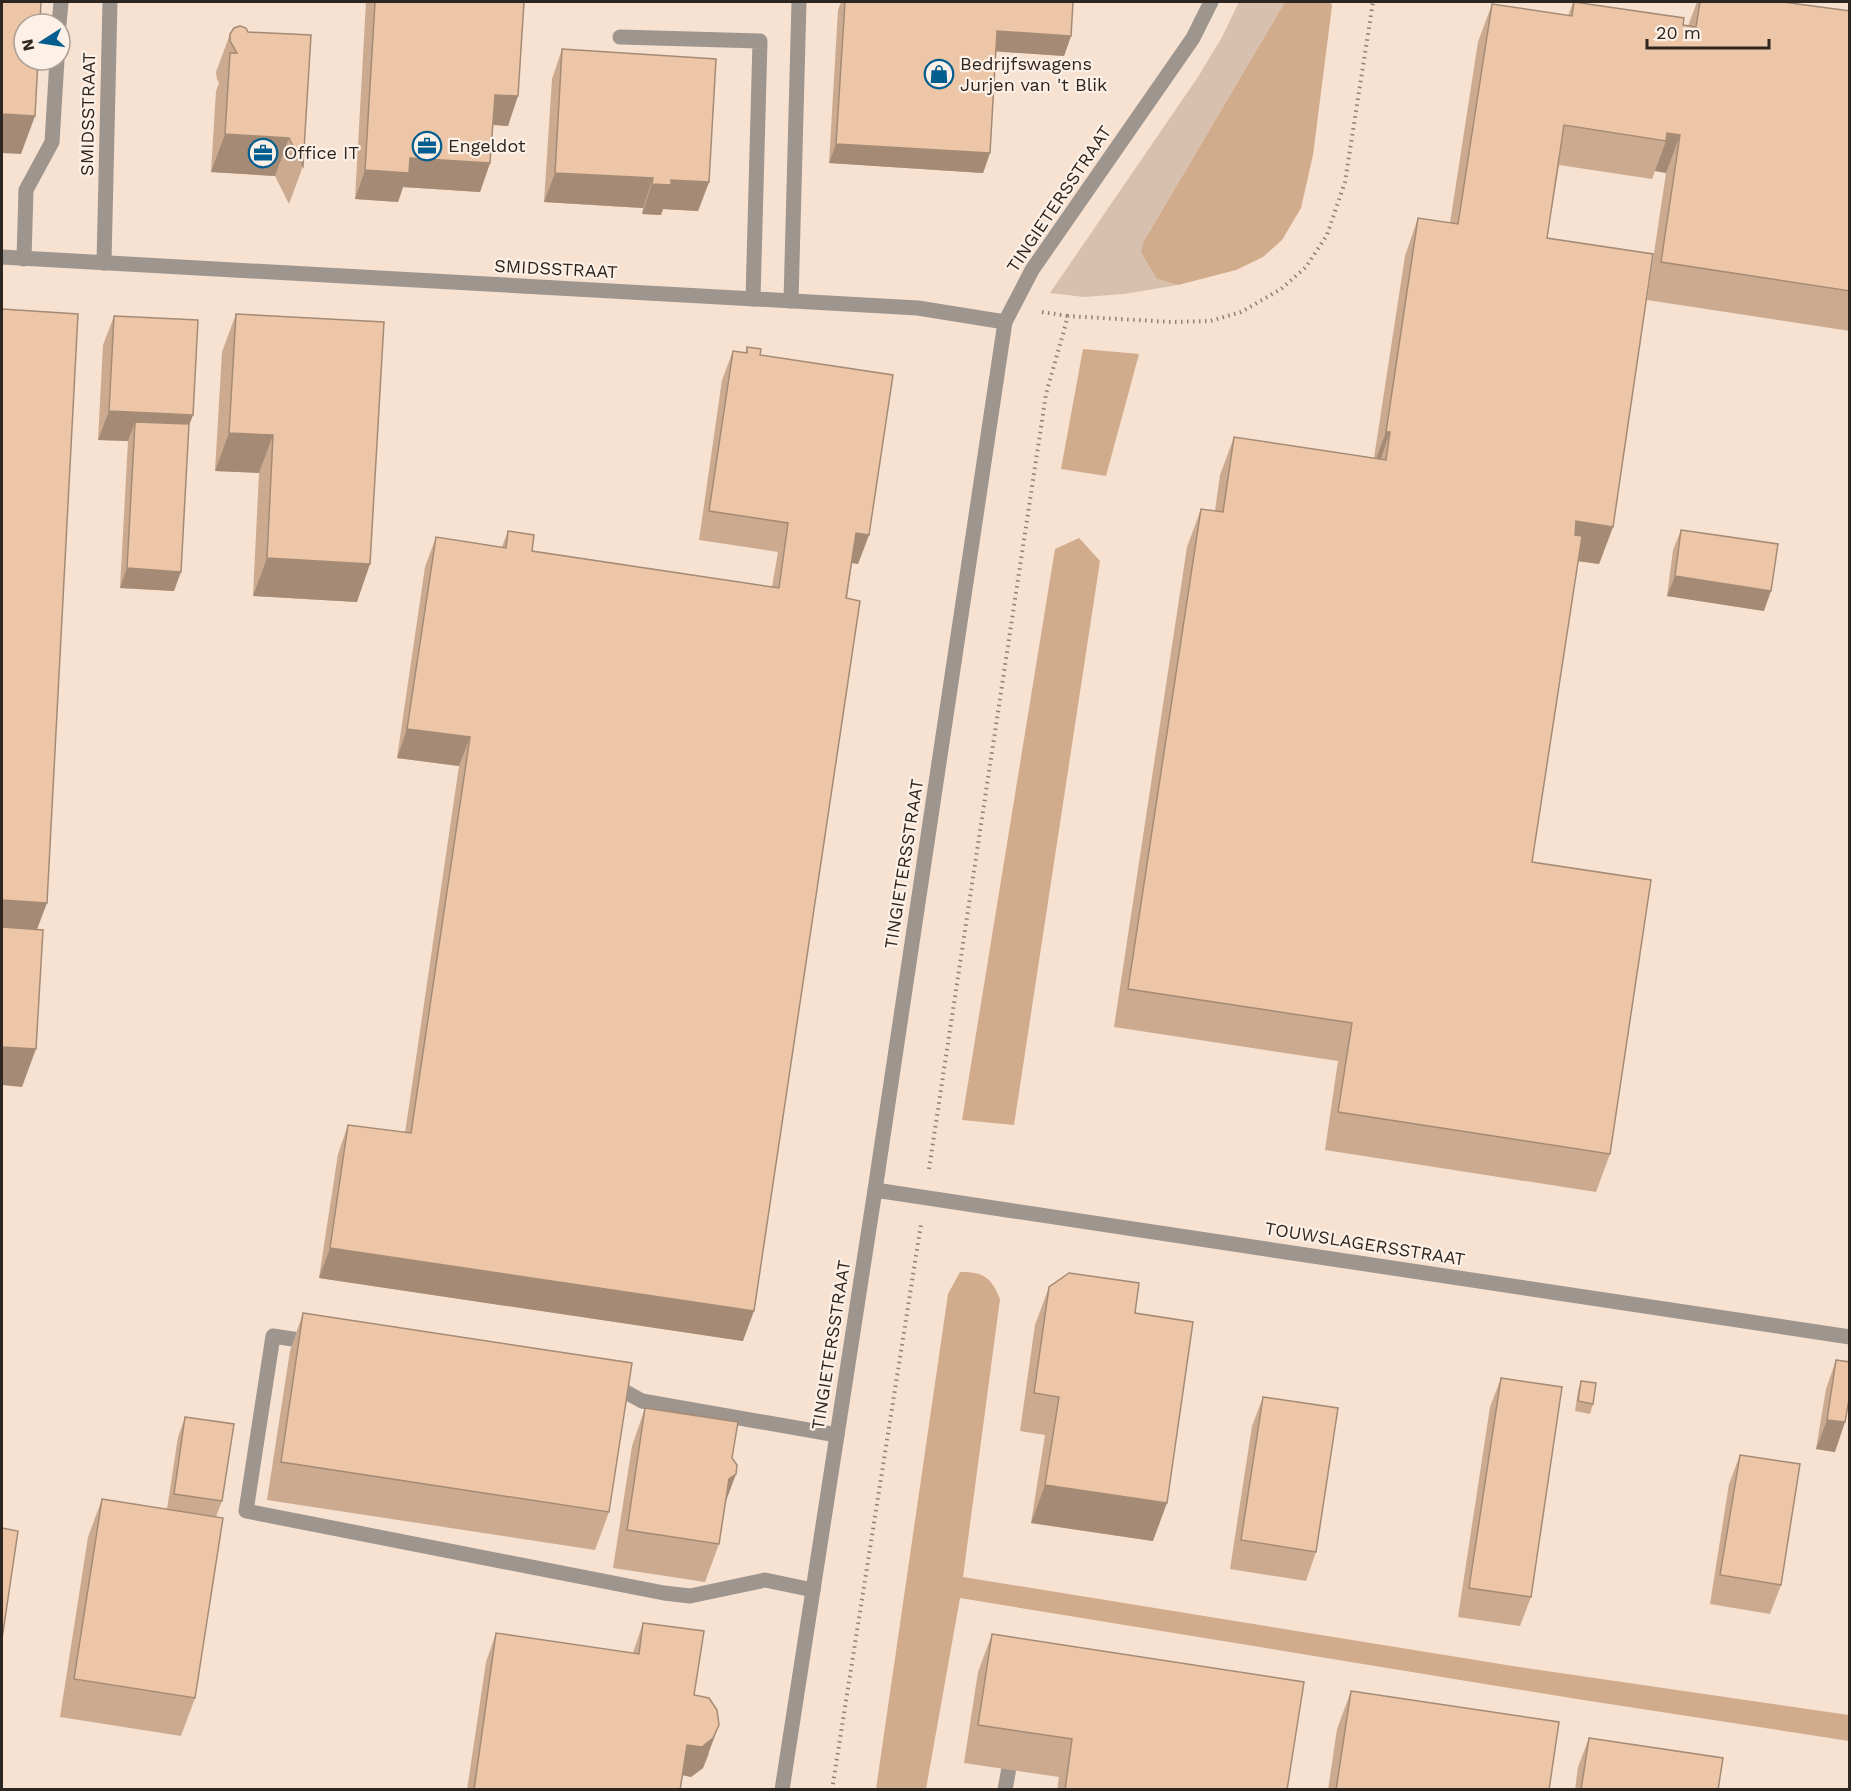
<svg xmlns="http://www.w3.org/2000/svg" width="1851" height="1791" viewBox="0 0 1851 1791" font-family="'Work Sans',sans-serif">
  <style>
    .green { fill: #d7c0ad }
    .water { fill: #d0ab8c }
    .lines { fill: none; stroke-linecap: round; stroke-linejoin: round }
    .path { stroke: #908175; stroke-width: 4; stroke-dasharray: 1.5 4.5; stroke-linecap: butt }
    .service { stroke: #9e958e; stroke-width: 15 }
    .minor { stroke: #9e958e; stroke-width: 15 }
    .tertiary { stroke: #9e958e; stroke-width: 15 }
    .wall { fill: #cbaa90 }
    .shaded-wall { fill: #a58b75 }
    .building { fill: #ecc6a7; stroke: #a58b75; stroke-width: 1.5 }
    .labels { text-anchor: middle; stroke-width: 4.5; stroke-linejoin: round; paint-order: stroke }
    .poi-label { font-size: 18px; fill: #2d251f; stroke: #fdf0e6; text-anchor: start }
    .street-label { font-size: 18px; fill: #2d251f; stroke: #fdf0e6 }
  </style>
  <rect width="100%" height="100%" fill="#f7e1d0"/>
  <!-- green -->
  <path class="green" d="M1239,2H1285L1144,241L1157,279L1178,285L1124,294L1084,297L1050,293L1198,77L1222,37Z"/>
  <!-- water -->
  <path class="water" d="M1285,2H1331L1332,6L1313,155L1301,208L1282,240L1263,257L1236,270L1178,285L1157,279L1141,252L1144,241Z
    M1083,349L1139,354L1106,476L1061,469Z
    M1079,538L1100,561L1014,1125L962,1120L1055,549Z
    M960,1272C984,1272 991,1277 1000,1299L963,1577L1519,1667L1849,1715V1741L1577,1699L960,1598L926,1789H876L948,1294Z"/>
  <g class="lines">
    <!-- path -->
    <path class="path" d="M1042,312L1068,316
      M929,1169L1046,394L1068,316L1171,322L1210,321L1241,312L1281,289L1306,267L1327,235L1345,182L1373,2
      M832,1790L921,1224"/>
    <!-- service -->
    <path class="service" d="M59,24L61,2
      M620,37L760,41L753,299
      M24,259L26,190L52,142L57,60
      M104,263L110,2
      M791,301L799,2
      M312,1342L273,1336L246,1511L664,1593L690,1596L765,1580L813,1590
      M609,1389L624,1391L642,1401L837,1435
      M1005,1790L1012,1751"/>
    <!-- minor -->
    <path class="minor" d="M2,257L918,308L1005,322
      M875,1190L1850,1337"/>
    <!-- tertiary -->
    <path class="tertiary" d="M782,1790L875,1190L1005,322L1032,270L1193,38L1211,2"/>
  </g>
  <!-- wall -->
  <path class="wall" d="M366,2H524L508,126L493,125L490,163L480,192L403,187L398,202L355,199Z
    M841,2H1073L1071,36L1064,56L996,51L990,153L983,173L829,163L838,10Z
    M1573,2L1688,26L1697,2H1783L1850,11V331L1647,300L1666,173L1655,171L1652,179L1559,165L1547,238L1613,527L1599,564L1578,561L1532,862L1610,1154L1596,1192L1325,1150L1338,1061L1114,1027L1187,547L1201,509L1215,511L1220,475L1234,437L1374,458L1405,256L1418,218L1450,223L1478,42L1492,4L1568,16Z
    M248,32L303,166L289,204L275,176L211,172L216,91L219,83L217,79L216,72L230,34Z
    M562,49L709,182L698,211L663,209L661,215L642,214L643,208L544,202L552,79Z
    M236,314L357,602L253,596L259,473L215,471L222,352Z
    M114,316L193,415L189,424L174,591L120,588L128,441L98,440L103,345Z
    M747,347L760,355L869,535L858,564L852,563L743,1341L319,1278L338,1154L348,1125L405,1133L459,766L397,758L425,567L436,537L502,547L508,531L532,551L772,587L778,552L699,540L722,380L733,351L745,353Z
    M1681,530L1764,611L1667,596L1673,550Z
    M1049,1287L1135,1313L1153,1541L1031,1523L1045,1435L1020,1431L1035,1325Z
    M303,1313L609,1512L595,1550L267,1500L290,1351Z
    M1836,1360L1835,1452L1816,1449L1826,1389Z
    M1501,1378L1531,1597L1520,1626L1458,1617L1490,1407Z
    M1581,1381L1593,1404L1590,1414L1575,1411L1578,1391Z
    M1263,1397L1316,1552L1306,1581L1230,1569L1252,1426Z
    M645,1408L726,1501L719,1544L705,1582L613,1568L632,1446Z
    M185,1417L222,1501L216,1517L195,1698L181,1736L60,1717L88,1537L102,1499L167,1509L178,1437Z
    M1740,1455L1781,1585L1770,1614L1710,1604L1729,1484Z
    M643,1623L694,1695L709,1754L703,1768L691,1777L683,1775L680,1790H467L486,1662L496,1633L633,1653Z
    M992,1634L1287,1790H1057L1059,1777L964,1763L978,1672Z
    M1351,1691L1549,1790H1328L1337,1729Z
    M1589,1738L1718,1790H1575L1578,1767Z"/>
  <!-- shaded-wall -->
  <path class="shaded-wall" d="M997,31L1071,36L1064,56L990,51Z
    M495,95L518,96L508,126L484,124Z
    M2,114L35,116L21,154L2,153Z
    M1667,133L1680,135L1666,173L1655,171L1666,141Z
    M225,134L289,138L275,176L211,172Z
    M836,144L990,153L983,173L829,163Z
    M410,158L490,163L480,192L403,187L398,202L355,199L365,170Z
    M555,173L653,178L643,208L544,202Z
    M671,180L709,182L698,211L663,209L661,215L642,214L652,184Z
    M109,411L193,415L182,444L135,422L128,441L98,440Z
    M1386,432H1390L1377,470H1372Z
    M229,433L273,435L259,473L215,471Z
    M1576,521L1613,527L1599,564L1563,559Z
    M856,533L869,535L858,564L846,562Z
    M267,558L370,564L357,602L253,596Z
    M127,568L181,572L174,591L120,588Z
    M1675,576L1771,591L1764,611L1667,596Z
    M407,729L470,737L459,766L397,758Z
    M2,900L47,903L36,932L2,930Z
    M2,1047L36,1049L22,1087L2,1085Z
    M330,1248L754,1311L743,1341L319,1278Z
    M1827,1420L1845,1422L1835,1452L1816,1449Z
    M736,1474L722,1512L729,1479Z
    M1045,1485L1167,1503L1153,1541L1031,1523Z
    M719,1725L703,1768L691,1777L677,1774L687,1745Z"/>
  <!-- building -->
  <path class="building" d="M2,2H41L40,24H24V60H38L35,116L2,114Z
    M375,2H524L518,96L495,95L490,163L410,158L409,173L365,170Z
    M845,2H1073L1071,36L997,31L990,153L836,144Z
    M1574,2L1684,18L1683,25L1696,27L1700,2H1783L1850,11V291L1661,262L1680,135L1667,133L1666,141L1564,125L1547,238L1653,254L1613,527L1576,521L1575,535L1582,536L1532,862L1651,880L1610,1154L1338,1112L1352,1023L1128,989L1201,509L1223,512L1234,437L1386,460L1390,432H1386L1418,218L1458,224L1492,4L1572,16Z
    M240,26L246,28L248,32L311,35L303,166L289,138L225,134L230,53H237L230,41V34L234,28Z
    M562,49L716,59L709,182L671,180V185L652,184L653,178L555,173Z
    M2,309L78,314L47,903L2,900Z
    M236,314L384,322L370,564L267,558L273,435L229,433Z
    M114,316L198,320L193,415L109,411Z
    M747,347L761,349L760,355L893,375L869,535L856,533L846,598L860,601L754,1311L330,1248L348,1125L411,1133L470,737L407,729L436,537L506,548L508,531L534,535L532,551L779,588L788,523L709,511L733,351L747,353Z
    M135,422L189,424L181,572L127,568Z
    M1681,530L1778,544L1771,591L1675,576Z
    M2,927L43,930L36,1049L2,1047Z
    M1069,1273L1139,1283L1135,1313L1193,1322L1167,1503L1045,1485L1059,1397L1034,1393L1049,1287Z
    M303,1313L632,1363L609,1512L281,1462Z
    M1836,1360L1850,1362V1394L1845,1422L1827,1420Z
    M1501,1378L1562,1387L1531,1597L1469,1588Z
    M1581,1381L1596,1383L1593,1404L1578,1401Z
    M1263,1397L1338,1408L1316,1552L1241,1540Z
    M645,1408L738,1422L732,1458L737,1465L736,1474L729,1479L719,1544L627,1530Z
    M185,1417L234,1424L222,1501L174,1494Z
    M1740,1455L1800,1464L1781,1585L1720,1575Z
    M102,1499L223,1518L195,1698L74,1679Z
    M2,1528L18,1531L2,1639Z
    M643,1623L704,1631L694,1695L709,1698L717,1710L719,1725L713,1738L702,1747L687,1745L680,1790H474L496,1633L639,1654Z
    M992,1634L1304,1682L1287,1790H1065L1072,1739L978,1725Z
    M1351,1691L1559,1722L1549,1790H1336Z
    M1589,1738L1723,1758L1718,1790H1581Z"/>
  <!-- icons -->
  <defs>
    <g id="shop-ring" transform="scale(1.5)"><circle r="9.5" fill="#fdf0e6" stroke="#035e8f" stroke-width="1.5"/><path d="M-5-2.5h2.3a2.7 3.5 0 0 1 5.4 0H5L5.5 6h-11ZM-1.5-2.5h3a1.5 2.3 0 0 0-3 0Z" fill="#035e8f"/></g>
    <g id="office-ring" transform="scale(1.5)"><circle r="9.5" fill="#fdf0e6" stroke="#035e8f" stroke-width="1.5"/><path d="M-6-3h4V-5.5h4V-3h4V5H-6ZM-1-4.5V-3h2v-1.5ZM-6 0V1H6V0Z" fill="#035e8f"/></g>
  </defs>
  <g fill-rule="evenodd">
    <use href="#shop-ring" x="939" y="74"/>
    <use href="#office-ring" x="427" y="146"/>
    <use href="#office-ring" x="263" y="153"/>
  </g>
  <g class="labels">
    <!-- poi labels -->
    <g class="poi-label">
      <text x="960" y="70">Bedrijfswagens<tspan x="960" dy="21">Jurjen van 't Blik</tspan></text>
      <text x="448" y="152">Engeldot</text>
      <text x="284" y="159">Office IT</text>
    </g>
    <!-- street labels -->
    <g class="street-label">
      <text transform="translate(88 114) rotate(-89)" y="6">SMIDSSTRAAT</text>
      <text transform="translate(1059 199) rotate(-56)" y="6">TINGIETERSSTRAAT</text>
      <text transform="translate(556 269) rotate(3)" y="6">SMIDSSTRAAT</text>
      <text transform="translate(904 864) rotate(-81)" y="6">TINGIETERSSTRAAT</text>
      <text transform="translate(1365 1244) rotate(9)" y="6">TOUWSLAGERSSTRAAT</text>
      <text transform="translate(831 1345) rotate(-81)" y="6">TINGIETERSSTRAAT</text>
    </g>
  </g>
  <!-- border -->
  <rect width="1851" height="1791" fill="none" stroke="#2d251f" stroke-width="6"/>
  <!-- north arrow -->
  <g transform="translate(42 42) rotate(258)"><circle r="28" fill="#fdf0e6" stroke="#aa9f96" stroke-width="1.5"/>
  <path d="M0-4.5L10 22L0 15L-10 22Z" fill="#035e8f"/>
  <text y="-9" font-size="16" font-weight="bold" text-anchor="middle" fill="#2d251f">N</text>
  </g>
  <!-- scale -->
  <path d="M1647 39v9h122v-9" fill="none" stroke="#2d251f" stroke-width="3"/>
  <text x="1656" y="39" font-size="18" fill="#2d251f" stroke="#fdf0e6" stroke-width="4.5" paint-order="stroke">20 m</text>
</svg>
